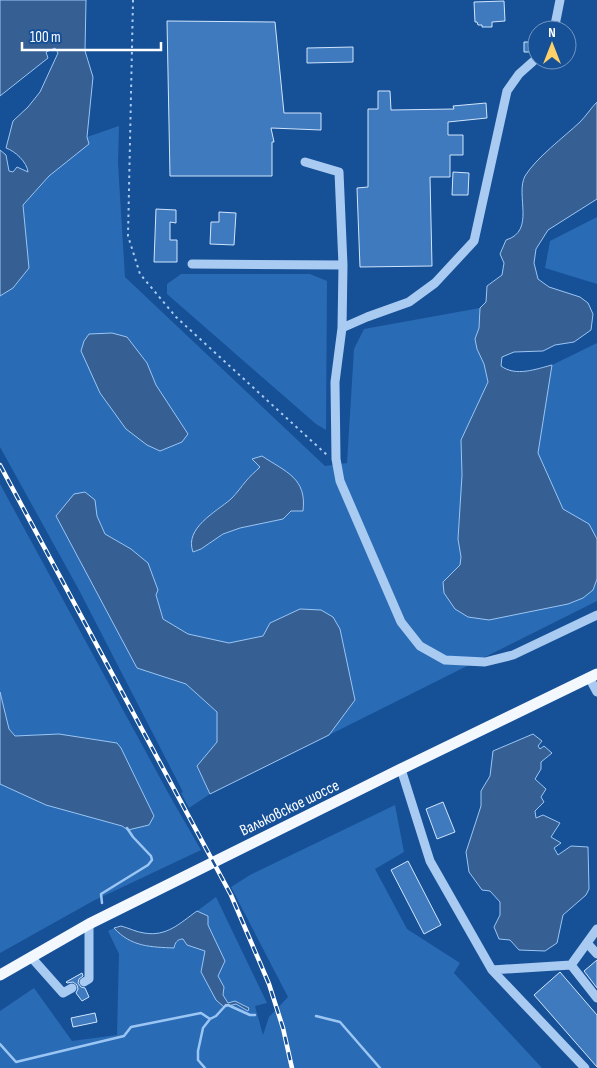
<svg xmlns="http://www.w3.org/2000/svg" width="597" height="1068" viewBox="0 0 597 1068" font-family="'Sofia Sans Condensed',sans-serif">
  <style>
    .green { fill: #2a6bb5; fill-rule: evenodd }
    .water { fill: #366094; stroke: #9bc6f4 }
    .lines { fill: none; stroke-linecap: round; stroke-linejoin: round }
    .stream { stroke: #9bc6f4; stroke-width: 2.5 }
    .building { fill: #3f7abe; stroke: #d0e5fc }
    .path { stroke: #a9cbf1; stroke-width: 2; stroke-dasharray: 2.5 4; stroke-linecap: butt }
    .minor { stroke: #a9cbf1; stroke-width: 9 }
    .major { stroke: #f3f8ff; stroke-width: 11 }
    .rail-casing { stroke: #fff; stroke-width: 4.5 }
    .rail { stroke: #165097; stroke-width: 2.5; stroke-dasharray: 8; stroke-linecap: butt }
    .labels { text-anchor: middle; stroke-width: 4; stroke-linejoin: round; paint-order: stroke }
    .street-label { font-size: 16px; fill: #fff; stroke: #165097 }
  </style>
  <rect width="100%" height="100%" fill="#165097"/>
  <!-- green -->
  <path class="green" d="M119,126L118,163L125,277L325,466L347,463L354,349L364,329L480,308L479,328L475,339L484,364L488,382L461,440L462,475L458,539L461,557L460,565L443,582L488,620L568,604L593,590L597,579V601L329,735L355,700L340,629L270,623L263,636L229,643L188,634L163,619L156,595L131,549L105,534L97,516L94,500L85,492L137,668L186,684L217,712V742L197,766L210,794L189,808L181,793L183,792L79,590L0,447V296L13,288L29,268L23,205L49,176L89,144L87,137ZM112,333L127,337L147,363L156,385L175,416L126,429L100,393L89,335ZM252,459L303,511H291L283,519L240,528L223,534L201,549L193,552L210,515L230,500L241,488L245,481L260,467Z
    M597,217V284L545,268L550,241Z
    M181,274H310L327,281L326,430L316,424L167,294V284Z
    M597,343V539L589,524L563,509L538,453L552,365Z
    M0,484L171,798L201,850L93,901L0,953V784L46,805L122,826L128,830L154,816L121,748L117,743L59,734L15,736L9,729L0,692Z
    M395,805L404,852L375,869L407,929L460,963L454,973L542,1068H0V1011L34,988L72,1041L117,1035L119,954L108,931L114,928C129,946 151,950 173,943C177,942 178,939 183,939L187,945L205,951L201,972L224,1007L235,1001L228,1003L223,995L224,987L218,976L224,961L208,925V916L197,911L216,897L267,1003L255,1006L263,1035L269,1017L288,997L231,887L250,875Z"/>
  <!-- water -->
  <path class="water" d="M0,0H86L85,51L93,77L87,137L89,144L49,176L23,205L29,268L13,288L0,296V150L6,155L9,171L13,172L17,167L28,172C27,162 15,151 6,148L13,121L28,107L40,92L58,53L55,48L46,52L48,58L0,96Z
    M597,102V199L548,230L536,249L534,263L538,279L549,287L580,297L588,303L593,314L591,330L574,342L555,345L543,351L514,352L502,357L501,366C516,377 536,369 552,365L538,453L563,509L589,524L597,539V579L593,590L583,598L568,604L489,620L468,617L455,609L444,593L443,582L460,565L461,557L458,539L462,475L461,440L488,382L484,364L477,349L475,339L479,328L480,308L486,302L487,286L502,275L504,263L500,254L506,240C536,231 515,195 525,176C536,158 564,137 580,122C586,116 591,108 597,102Z
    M112,333L127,337L147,363L156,385L188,434L182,442L160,451L147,445L126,429L100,393L81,351L84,341L89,334Z
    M262,456C286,472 307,478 303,511H291L283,519L240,528L223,534L201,549L193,552C184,528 216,512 231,499C237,493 241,487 246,481C250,476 255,472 260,467L252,459Z
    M85,492L95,500L97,516L105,534L131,549L148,563L158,590L156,595L163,619L188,634L229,643L263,636L270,623L300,609L321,610L333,617L340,629L355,700L329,735L210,794L197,766L217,742V712L186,684L137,668L56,516L74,494Z
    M0,692L9,729L15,736L59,734L117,743L121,748L154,816L149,825L128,830L122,826L46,805L0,784Z
    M533,734L542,741L538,746L540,749L544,746L552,753L541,762V769L535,779L546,789L541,797L544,802L535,811L536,818L543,815L560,823L551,837L561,843L554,848L558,855L571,846L588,847L589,889L586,895L563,915L557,943L545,951L519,950L510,940L499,939L494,927L500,915V902L490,891L482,890L469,872L466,852L481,806V791L490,776L493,751Z
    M197,911L208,916V925L225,961L218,976L224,987L223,995L228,1003L235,1001L249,1008L248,1011L236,1004L224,1007L216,1000L201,972L205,951L187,945L183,939C177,939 175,943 174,948C151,947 131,947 114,928L121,926C129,928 136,932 144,933C167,937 180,923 197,911Z"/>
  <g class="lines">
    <!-- stream -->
    <path class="stream" d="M102,903L101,894L148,865L152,860L151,856L133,837L127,828
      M228,1005L250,1015H255
      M316,1016L340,1022L380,1068
      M0,1044L16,1062L124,1036L131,1027L201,1013L210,1019
      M205,1068L198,1060V1051L203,1028L210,1019L216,1016L226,1005"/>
  </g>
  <!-- building -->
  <path class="building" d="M504,1L505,21L492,22V27H482V25H478L477,22H475L474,2Z
    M167,21L275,22L284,113H321V130L271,128L274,142H272V176H170Z
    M524,42H532V52H524Z
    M353,47V62L307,63V48Z
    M378,91H390L391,110L454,109L453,106L486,103L487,118L448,122V135H463V155H450V177H430L432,266L360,267L357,188L368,187V109H378Z
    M453,172L469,173L468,195H452Z
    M156,209L176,210V223L170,222V240H177V262H154Z
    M219,212L236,213L234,245L210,244L211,222H219Z
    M443,802L455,832L437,839L426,809Z
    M408,861L441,925L424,934L391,870Z
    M597,960V988L584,971Z
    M560,972L597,1015V1067L534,995Z
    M82,973L83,976L79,979L78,983L81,987L85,988L89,997L82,1001L76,993L78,989L77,985L73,982L67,983L66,982Z
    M95,1013L97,1022L73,1027L71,1018Z"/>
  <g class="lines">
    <!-- path -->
    <path class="path" d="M133,0L128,236L140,274L176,317L327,455"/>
    <!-- minor -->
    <path class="minor" d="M554,30L560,0
      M305,162L339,172L343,265L342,328L335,382L336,459L340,481L401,622L420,646L445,660L485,662L513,655L597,615
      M192,264L343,265
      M342,328L367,317L409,302L435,283L474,241L507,91L519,74L537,58
      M590,679L597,692
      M401,769L430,861L492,970L571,965L597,929
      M587,943L597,954
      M31,957L63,993L72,988
      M571,965L597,998
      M492,970L585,1068
      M84,982L89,979V924"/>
    <!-- major -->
    <path class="major" d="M0,975L89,924L401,769L597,674"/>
    <!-- rail casing -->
    <g class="rail-casing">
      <path id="rail" d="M0,465L231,895L269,984L283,1028L292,1068"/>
    </g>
    <!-- rail -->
    <use href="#rail" class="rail"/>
  </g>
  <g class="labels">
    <!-- street labels -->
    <g class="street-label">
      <text transform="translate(289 807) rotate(-26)" y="6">Вальковское шоссе</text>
    </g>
  </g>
  <!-- north arrow -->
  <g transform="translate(552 45)"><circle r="24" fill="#165097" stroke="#7396c1"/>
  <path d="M0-4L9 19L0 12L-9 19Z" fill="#ffd169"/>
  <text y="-8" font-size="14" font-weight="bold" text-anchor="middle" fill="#ffffff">N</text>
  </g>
  <!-- scale -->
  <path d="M22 42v8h139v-8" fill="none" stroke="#ffffff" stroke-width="2.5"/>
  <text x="30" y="42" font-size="15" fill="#ffffff" stroke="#165097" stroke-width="4" paint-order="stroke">100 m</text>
</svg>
